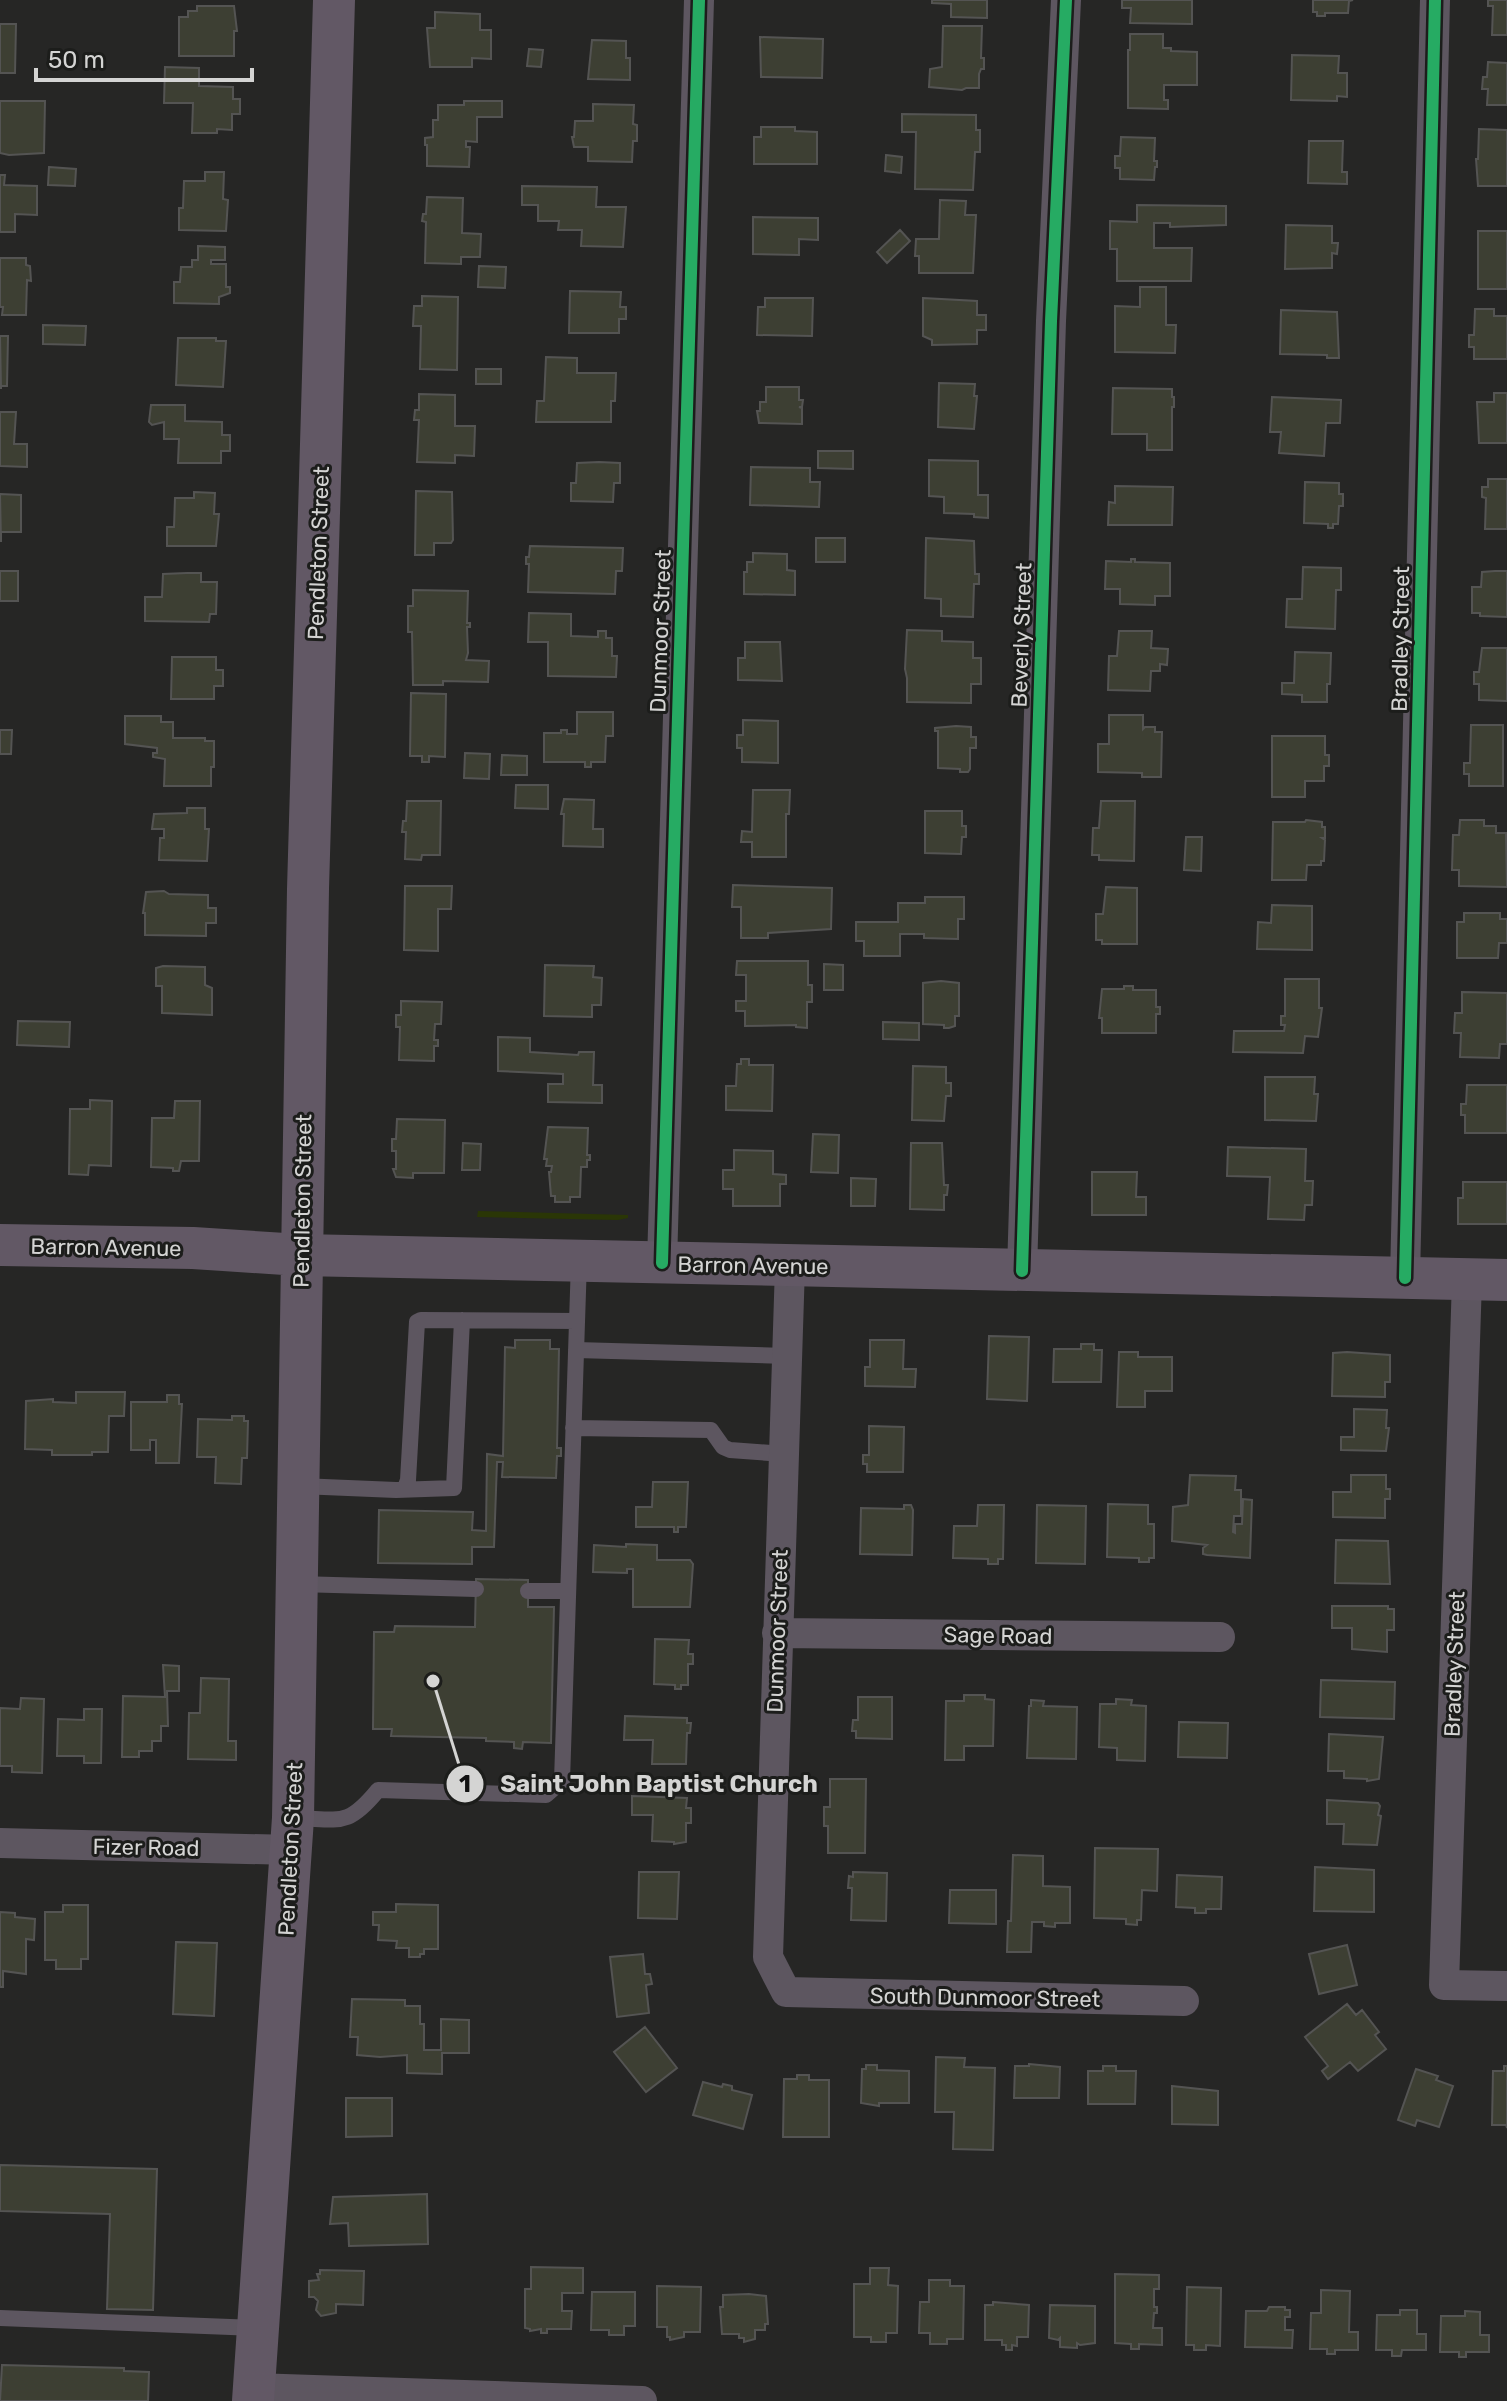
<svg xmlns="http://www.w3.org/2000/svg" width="1507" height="2401" viewBox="0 0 1507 2401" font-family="Rubik,sans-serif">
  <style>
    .green { fill: #2a3606 }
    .building { fill: #3d3f33; stroke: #545453; stroke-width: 2 }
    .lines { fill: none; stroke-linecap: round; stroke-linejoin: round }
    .service { stroke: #5d5660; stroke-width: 16 }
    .minor { stroke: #5d5660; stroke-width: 30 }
    .secondary { stroke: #625865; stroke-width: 42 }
    .cycleway-casing { stroke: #1c1d1b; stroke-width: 17 }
    .cycleway { stroke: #26ab63; stroke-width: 12 }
    .labels { text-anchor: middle; stroke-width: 6; stroke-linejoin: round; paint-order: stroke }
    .street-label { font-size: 22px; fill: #d4d4d3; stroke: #1c1d1b }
    .leader { fill: none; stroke: #d4d4d3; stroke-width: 3 }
    .callout-dot { fill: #d4d4d3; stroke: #1c1d1b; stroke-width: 3 }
    .mark-label { font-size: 24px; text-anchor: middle; font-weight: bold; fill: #111 }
    .callout-label { font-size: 24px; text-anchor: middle; font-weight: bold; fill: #d4d4d3; stroke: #1c1d1b; stroke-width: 6; stroke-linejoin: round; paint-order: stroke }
  </style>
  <rect width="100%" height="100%" fill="#262625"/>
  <!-- green -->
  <path class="green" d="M478,1211L628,1215V1218L618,1220L477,1217Z"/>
  <!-- building -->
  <path class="building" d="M932,0H987V18L951,17V4L932,3Z
    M1122,0H1192V24L1130,23L1131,8H1122Z
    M1313,0H1353L1349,1L1348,13H1325V16H1317V12H1313Z
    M1488,0H1507V35H1492L1493,6H1488Z
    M197,6H234L237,31H234V56H179V17H188V11H197Z
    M435,12L480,14V30H491V59L472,58V67H430L427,28H435Z
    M0,24H16L15,73H0Z
    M943,26H982L981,58H984V69H981L979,74V88H966L962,90L929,87L930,69L942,67Z
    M1130,34H1163V48H1171V51L1197,52V85H1164V100H1168V109L1128,108V50H1130Z
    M760,37L823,39L822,78L761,77Z
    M592,40L626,41V58H630V80L588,79Z
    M529,49L543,50L541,67L527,66Z
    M1292,55L1339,56L1338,73H1347V97L1337,96V101L1291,100Z
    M1488,62L1507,63V105H1487L1488,89H1482L1483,77H1487Z
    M165,67L199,68V86L233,87V99H240V114H232V130L217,129V133H192L193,103H164Z
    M0,101H45L44,153L9,155L0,153Z
    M464,101H502V117H477V142L466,141V147H470L469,167L427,166V145H425V138L433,137V120H438V105H464Z
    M593,104L634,105L633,124L637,125V141H633L632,162L588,161V147H574L572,137H574L575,121H593Z
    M902,114L976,115V130H980V152H975L973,190L915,189L916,132H902Z
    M761,127H795V131L817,132V164H754V137H761Z
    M1479,129L1507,130V186H1478L1476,159H1478Z
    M1121,137L1155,138L1154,161H1157V167H1155L1154,180L1120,179V168H1115V156H1120Z
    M1309,141H1343L1342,172H1347V184L1308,183Z
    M886,155L902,157L901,173L885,171Z
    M49,167L76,169L75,186L48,185Z
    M205,172H224L223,199L228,200L226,231L179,230V208H183L184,181H205Z
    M0,175H5L4,185L37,186V215L15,214V232H0Z
    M522,186L597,187L596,207H626L623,247L581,246L582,230H558L559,221H538V205H522Z
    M427,197L463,198L462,233L481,234L480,257H461V264L425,263L426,222L422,221L423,214H426Z
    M940,200L966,201L965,215H976L973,273H919V256H915L916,239H939Z
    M1137,205L1226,206V225L1170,227V223H1154V248H1192L1191,281H1117V249H1110V221L1137,222Z
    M753,217L818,218V240L799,239V255L753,254Z
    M1286,225L1332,226V243H1338L1337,254L1332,253V268L1285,269Z
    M900,230L910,241L887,263L877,252Z
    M1478,231H1507V289H1478Z
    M198,246L225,247V260H211V264H226V287H230V293L219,297V304L174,303V282H180L181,267H192V260H198Z
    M0,258H26V265L30,266L31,281L27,280L26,315H2L3,307H0Z
    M479,266L506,267L505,288L478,287Z
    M1140,287H1166V325H1176L1175,353L1115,352V306L1140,307Z
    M570,291L621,292L620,307H626V319H619V333H569Z
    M422,296L458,297L457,370L420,369L421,326H413L414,306H422Z
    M765,298H813L812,336L757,335L758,307H765Z
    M923,298L977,301V315H986V330H977V344L932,345V340L923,336Z
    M1475,309H1494V316H1507V359H1474V347H1469V335H1474Z
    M1281,310L1337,312L1339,358H1327V355L1280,354Z
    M43,325L86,326L85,345L43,344Z
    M0,336H8L7,386H1V389Z
    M178,338H216V341H226L223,387L176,385Z
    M546,357L577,358V373H616L615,401H611V422H536L537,401H544Z
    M476,369H501V384H476Z
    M939,383L975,384L974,396H977L974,429L938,427Z
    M766,387H799V400H803L802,407H799L802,408V424L759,423L757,411H760V402H766Z
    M1113,388L1172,389V397H1174V407H1172V450H1147V434H1112Z
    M1494,393H1507V443H1479L1477,402H1494Z
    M419,394L455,395V426H475L474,456L455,455V463L417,462L419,420H414L415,410H419Z
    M1272,397L1341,400L1340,423H1326L1324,456L1279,453L1281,432H1270Z
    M151,405H185V421L222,422V435H230V451H221V463H178L179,439H164V422L152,425L149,422Z
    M0,412H16L14,444H27V467L0,466Z
    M818,451H853V469L818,468Z
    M929,460L978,461V495H988V518L974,517V514L944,513V497L929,496Z
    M599,462L620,463V483H614L613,502L571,501V483H576L577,463Z
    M751,467L810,468V482H820L819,507L750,505Z
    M1488,479H1507V529H1485L1486,498L1482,497V487H1488Z
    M1305,482L1339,483V494H1343V506H1339L1338,524H1333V528H1328V524L1304,523Z
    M1115,486L1173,487L1172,525H1108L1109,502L1115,503Z
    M416,491L452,492L453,540L451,543H434V555H415Z
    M194,492L215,493L214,514H219L216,546H167V527H174L175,498H194Z
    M0,494L21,495V532H1V542Z
    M816,538H845V562H816Z
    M926,538L974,541L975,574H979V584H974L973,617L941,616V599L925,598Z
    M530,546L623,548L622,571H616L615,594L528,592L529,564H526V557H529Z
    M753,553L787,554V570L795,571V595L744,594V572H747V562H753Z
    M1131,559H1135V562L1170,563V596H1155V605L1120,604V589H1105L1106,561L1131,562Z
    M1303,567L1341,568V590H1336L1335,629L1286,627L1287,599H1302Z
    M0,571H18V601H0Z
    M1495,571H1507V617L1480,616V613H1472V587H1481L1482,572Z
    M187,573H201V582H217L216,614H210L209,622L145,621V597H162L163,574Z
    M413,590L468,591L467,623H470V627H467L468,653L466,660L489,661L488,682L443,681V685H413L412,632H408V606H413Z
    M529,613L571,614V636L598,637V631H606V638H612V656H617L616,677L548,676V642H528Z
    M907,630L942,631V641L973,642V658H981V684H971V703L907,702V678L905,669Z
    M1119,631H1152L1151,648L1168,649L1167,665L1160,664V671H1151L1150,691L1108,690L1109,656H1117Z
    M745,642H780L782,681L738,680V658H745Z
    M1482,648H1507V701L1479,700V684H1474V672H1479Z
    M1295,652L1331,653L1330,684H1327V702H1302V695L1282,694V683H1294Z
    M172,657H216V670H223V686H214V699H171Z
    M411,693L446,694L445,757L429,756V762H422V756H410Z
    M577,712H613V736H606L605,762H591V767H585V762H544V733H561V730H567V734H577Z
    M1109,715H1143V729L1145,727H1155V732H1162L1161,777H1142V773L1098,772V744H1109Z
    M125,716H161V722H173V738H205V741H214V767H211V786H164L165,759L153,757V753H157V748L125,744Z
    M743,720L778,721V763L742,762V748H737V735H743Z
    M1471,725H1503V786H1469V774H1464V763H1470Z
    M956,726L971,727V737H976V748H970V769L968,772H960V769L938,768V731H935V728Z
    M0,730H12L11,754H0Z
    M1272,736H1325V755H1329V766H1324V781H1305V797H1272Z
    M465,753L490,754L489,779L464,778Z
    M502,755L527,756V775H501Z
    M516,785H548V809L515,808Z
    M753,790H790L789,814H786V857H752V842H741L742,831L752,832Z
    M564,799L594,800L593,829H603V847L563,846L564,814H561Z
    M407,801H441L440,855H422L421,860L405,859L406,832H402L403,821H406Z
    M1101,801H1135L1134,861L1099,860V855H1092L1093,828H1099Z
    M187,808H205V829H209L207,861L159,860L160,838H164V829H152L154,814L187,813Z
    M925,811H962V826H966V837H962L961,854L925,853Z
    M1306,820L1322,822V827H1325V838H1322L1325,840L1324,861H1321V865H1307L1306,880H1272L1273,822H1305Z
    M1460,820H1484V826H1496V833H1506L1507,887L1459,886V870H1452L1453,835H1459Z
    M1186,837H1202L1201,871L1184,870Z
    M733,885L832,888L831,929L768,933V938H741V907H732Z
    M405,886H452L451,909H438V951L404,950Z
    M1106,887L1137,888V944H1102V940H1096V914H1103Z
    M164,891L169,894L208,895V908H216V923H206V936L145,935V913H143L146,892Z
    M925,897H964V919H958V939L924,938V934H900V956H864V941H856V922H898V903H925Z
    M1272,905L1312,906V950L1257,949L1258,922L1271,923Z
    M1464,913H1500V919H1507V943H1499L1498,958H1457V922H1464Z
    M737,961H808V985H812V1002H807V1028L796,1027V1025L745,1026V1011H736V1001H746V975H736Z
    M824,964L843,965V990H824Z
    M545,965L594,966L593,977L602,978L601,1005H592V1017L544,1016Z
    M163,966L205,967V985L212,988V1015L162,1013V986H156V968Z
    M1285,979H1319V1008H1322L1318,1037L1305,1036L1303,1053L1233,1052L1234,1031H1284L1285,1025H1281V1016H1285Z
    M941,981L959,983V1016H955V1026L949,1028H944V1025L923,1024V983Z
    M1124,986H1133V990H1156V1007H1160V1014H1156V1033H1102V1018H1099L1102,989H1124Z
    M1462,992L1507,993V1044H1500L1499,1058L1460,1057L1461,1033H1454L1455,1013H1462Z
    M401,1001L442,1002L441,1024H435L434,1040H438V1046H434V1061L399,1060L400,1027H396V1015H401Z
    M18,1021L70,1022L69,1047L17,1045Z
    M883,1022L919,1023V1040L883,1039Z
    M498,1037L530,1038V1052L578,1055L579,1052H594L593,1085H602V1103L548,1102V1084H563V1074L498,1071Z
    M741,1059H749V1065H773L772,1111L726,1110V1086H736L737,1064H741Z
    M913,1066L946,1067V1083H951V1096H946L944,1121L912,1120Z
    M1265,1077H1315L1314,1094H1318L1316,1121L1265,1120Z
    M1467,1085H1507V1133H1465V1115H1461V1104H1466Z
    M90,1100L112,1101L111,1166L89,1165L88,1175L69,1174L70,1109H90Z
    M175,1101H200L199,1161H181L179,1171H173V1168L151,1167L152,1118H174Z
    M397,1119L445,1120L444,1173H413V1178L396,1177L393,1169H396V1151H392V1139H396Z
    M548,1127L588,1128L587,1155H590V1160H587V1167H581L580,1197H570V1202H555V1196H551L549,1172H551L552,1166H546L547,1159H544Z
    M813,1134L839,1135L838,1173L811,1172Z
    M463,1143L481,1144L480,1170H462Z
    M911,1143H942L944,1185H948L947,1195H944V1210L910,1209Z
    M1228,1147L1306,1149L1305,1181H1313L1312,1205H1305L1304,1220L1268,1219L1270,1177L1227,1176Z
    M734,1150L773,1151V1174L786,1175V1184H780V1206H733V1189H723V1170H734Z
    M1092,1172H1137L1136,1197H1146V1215H1092Z
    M851,1178L876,1179L875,1206H851Z
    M1463,1182H1507V1224H1458V1198H1463Z
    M989,1336L1029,1337L1027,1401L987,1399Z
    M515,1340H550V1349H559L557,1448H561V1456H557L556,1478L502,1477L503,1462H497L494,1547H472V1564L378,1563L379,1510L473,1512L472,1530L486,1531L487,1454L503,1456L505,1347L515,1348Z
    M870,1340H904L903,1369H916L915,1387L865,1386V1367H870Z
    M1081,1344H1094V1350H1102L1101,1382H1053L1054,1349H1081Z
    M1119,1352H1138V1357H1172V1391H1145V1407H1117Z
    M1347,1352L1390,1355V1382H1385V1397L1332,1396L1333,1353Z
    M76,1392H125L124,1416H109L108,1452H92V1455H52V1450L25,1449L26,1401L53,1399V1402L76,1403Z
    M167,1395H179V1404H182L179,1463H156V1440H150V1450H131V1402H167Z
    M1354,1409L1387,1410L1386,1428H1389L1386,1451L1341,1450V1437H1354Z
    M232,1416H244V1421H248L247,1458H242L241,1484L215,1483L216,1457H197L198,1419L232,1420Z
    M869,1426L904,1427L903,1472H867V1464H863V1455H869Z
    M1190,1475L1236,1476L1235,1490H1241V1516H1234L1233,1532L1235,1533V1524H1242L1243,1499L1252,1500L1250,1558L1207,1555L1203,1554V1548L1207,1545L1172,1541L1173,1507L1188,1505Z
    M1351,1475H1386V1489H1390V1499H1385V1518L1333,1517V1492H1351Z
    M653,1482H688L686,1527H678V1532H674V1527H636V1507H652Z
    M1108,1504L1148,1505V1524H1154V1558H1149V1562H1139V1558L1107,1557Z
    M904,1505H911L913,1510L912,1555L860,1554L861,1508L904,1509Z
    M978,1505H1004L1003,1559H998V1564H988V1559L953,1558L954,1526H977Z
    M1037,1505L1086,1506L1085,1564L1036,1563Z
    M1336,1540L1388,1541L1390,1584L1335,1583Z
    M626,1544L657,1545V1560H690L693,1564L690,1607H633V1569H627V1573L593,1572L594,1545L626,1547Z
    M476,1579L528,1580V1607H554L551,1743L523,1742L522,1749L514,1748V1742L486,1741V1738L391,1736L392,1729H373L374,1632H394L395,1626L475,1627Z
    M1332,1606H1388V1609H1394V1630H1387V1652L1352,1649V1628H1332Z
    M655,1639L689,1640L688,1654H693V1664H688V1685H681V1689H675V1685L654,1684Z
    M163,1665L179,1666V1691H167L168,1726H161V1741H152V1751H139V1757H122L123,1696L165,1697Z
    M201,1678L229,1679L228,1741H236V1760L188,1759L189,1713H200Z
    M1321,1680L1395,1682L1394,1719L1320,1717Z
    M964,1695H985V1699L994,1700L993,1746H964V1760H945L946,1701H964Z
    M858,1697H892V1739L856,1738V1731H852L853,1720H858Z
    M21,1698L44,1699L42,1773L12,1772V1766H0V1708L20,1709Z
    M1116,1699L1132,1700L1131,1705L1146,1706L1145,1761L1117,1760V1748L1099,1747L1100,1704H1116Z
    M1031,1700L1044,1701L1043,1706L1077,1707L1076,1759L1027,1758L1029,1706H1031Z
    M84,1709H102L101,1763H84V1756H57L58,1719L84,1720Z
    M625,1716L687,1718V1723H691L690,1733H687L686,1764H652L653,1740H624Z
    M1179,1722L1228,1723L1227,1758L1178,1757Z
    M1329,1734L1383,1737L1379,1779L1367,1781V1779L1344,1778V1771H1328Z
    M830,1779H866L865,1853H828V1826H824V1807H830Z
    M632,1796L687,1798L686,1808H691V1823H686V1842L674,1844V1842L652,1841L653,1815H632Z
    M1327,1800L1378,1803L1380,1806L1378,1815L1381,1816L1377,1845L1343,1844L1344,1824H1327Z
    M1095,1848L1158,1849L1157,1891L1142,1890L1141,1920H1137V1925L1126,1924V1919L1094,1918Z
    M1013,1855L1043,1856V1886L1070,1887V1923H1055V1927L1044,1926V1922H1032L1031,1952H1007L1008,1921H1011Z
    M1315,1867L1374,1870V1912L1314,1911Z
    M639,1872H679L677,1919L638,1918Z
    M853,1872L887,1873L886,1921L851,1920L852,1888H848L849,1876L853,1877Z
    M1177,1875L1222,1877L1221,1909H1206V1913H1195V1908L1176,1907Z
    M950,1890H996V1924L949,1923Z
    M396,1904L438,1905V1949H424V1954H420V1957H409V1948H396L397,1941L378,1940L379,1925H373V1912H396Z
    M63,1905H88V1959H81V1969H56V1960H45V1912H63Z
    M0,1912L15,1913V1917L35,1919L34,1940L26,1939V1974L3,1971V1987H0Z
    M176,1942L217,1943L214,2016L173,2014Z
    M1347,1945L1357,1985L1319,1994L1309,1954Z
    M643,1954L645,1974H650L652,1984L646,1985L649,2013L617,2017L610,1957Z
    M352,1999L405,2000V2006H420V2024H424V2050H441V2019L469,2020V2053H442V2074L407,2073V2055L380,2057L357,2055L358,2037H350Z
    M1347,2004L1356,2015L1362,2010L1379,2032L1375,2035L1386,2049L1358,2071L1350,2062L1328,2079L1322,2071L1328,2066L1305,2037Z
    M645,2027L677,2068L646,2092L614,2052Z
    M936,2057L965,2058L964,2067L995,2068L993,2150L953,2149L954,2112H935Z
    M1029,2064L1060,2067L1059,2098H1014L1015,2066H1029Z
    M866,2065H877V2070L909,2071V2103H879V2106L861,2103L862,2069H866Z
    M1103,2066H1116V2071H1136L1135,2104H1088V2071H1103Z
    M1504,2066H1507V2128L1506,2125H1492L1493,2071H1504Z
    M1416,2069L1438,2076L1436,2080L1453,2086L1439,2127L1417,2120L1415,2126L1398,2120Z
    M797,2075H809V2080H829V2137H783L784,2079H797Z
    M703,2082L722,2087L723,2084L732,2086V2090L752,2095L743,2129L693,2115Z
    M1172,2086L1218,2091V2125L1172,2124Z
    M346,2098H392V2136L346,2137Z
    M0,2165L157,2169L153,2310L107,2309L110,2214L0,2211Z
    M427,2194L428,2244L349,2246L348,2223L330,2224L333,2197Z
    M531,2267L583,2268V2293H562V2311H572L571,2329H547V2333H541V2329L530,2331V2329L525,2328V2289H531Z
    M870,2268H889L888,2285L898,2286L897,2333H886V2342H871V2337H854V2284H870Z
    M320,2270L364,2271L363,2305L336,2304V2313L321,2316L316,2310L318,2301L314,2297H309V2281L319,2280L317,2274H320Z
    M1115,2274L1159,2275V2289H1154V2307H1157V2313H1154L1153,2328H1162V2345L1139,2344V2349H1131V2344L1115,2343Z
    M929,2280H950V2286H964L963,2339H947V2344H930V2333H919L920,2302H929Z
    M657,2286L701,2287L700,2332H684V2337L670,2340V2337H667V2327H657Z
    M1187,2287L1221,2288L1220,2346L1206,2345V2350H1194V2345H1186Z
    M1321,2290L1350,2291L1349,2332H1358V2350H1335V2354H1327V2349H1310L1311,2313H1321Z
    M592,2292H635V2326H624V2335H609V2330H591Z
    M749,2294L766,2296L768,2324H765V2330H755V2339L744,2342V2338H739V2334H722L720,2307H723V2295Z
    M993,2302L1029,2305L1028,2337H1017V2346L1012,2345V2350H1006V2345H1002V2340H985V2305H993Z
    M1050,2305L1095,2306V2343L1080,2345L1077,2343V2348L1060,2347V2338L1058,2340L1049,2338Z
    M1269,2307H1285V2310H1290V2317H1285V2330H1293L1292,2348L1245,2347L1246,2311H1267Z
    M1400,2310H1417V2334H1426V2350H1402L1401,2356H1392V2350H1376L1377,2315H1400Z
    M1465,2311L1480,2312V2335H1489V2352H1466V2357H1459V2352H1440L1441,2316H1465Z
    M2,2365L124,2368V2371L149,2372L148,2401H0Z"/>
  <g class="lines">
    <!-- service -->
    <path class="service" d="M576,1350L787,1356
      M573,1428L711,1430L723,1447L730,1450L784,1454
      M300,1486L396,1490L454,1488L462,1320
      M405,1488L408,1480L417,1322L421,1320L577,1321
      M298,1584L476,1589
      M528,1591H568
      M294,1818C340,1819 347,1828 378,1790L546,1795L562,1781L579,1261
      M0,2318L256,2328"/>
    <!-- minor -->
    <path class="minor" d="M662,1263L699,0
      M790,1266L768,1957L786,1992L1184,2001
      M1022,1271L1051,321L1066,0
      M1405,1278L1435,0
      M1467,1280L1444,1985L1507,1986
      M777,1633L1220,1637
      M0,1843L292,1850
      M253,2388L642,2401"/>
    <!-- secondary -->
    <path class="secondary" d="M0,1245L193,1248L300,1255L1507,1280
      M253,2401L293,1818L308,889L334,0"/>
    <!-- cycleway casing -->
    <g class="cycleway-casing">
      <path id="cycleway" d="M662,1263L699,0
        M1022,1271L1051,321L1066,0
        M1405,1278L1435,0"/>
    </g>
    <!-- cycleway -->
    <use href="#cycleway" class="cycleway"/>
  </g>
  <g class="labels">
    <!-- street labels -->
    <g class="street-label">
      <text transform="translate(318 553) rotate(-88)" y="8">Pendleton Street</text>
      <text transform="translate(660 631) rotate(-88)" y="8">Dunmoor Street</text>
      <text transform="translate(1021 635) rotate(-88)" y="8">Beverly Street</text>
      <text transform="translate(1400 639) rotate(-89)" y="8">Bradley Street</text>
      <text transform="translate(302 1201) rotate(-89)" y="8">Pendleton Street</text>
      <text transform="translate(106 1247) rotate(1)" y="8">Barron Avenue</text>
      <text transform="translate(753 1265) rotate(1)" y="8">Barron Avenue</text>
      <text transform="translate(777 1631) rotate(-88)" y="8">Dunmoor Street</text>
      <text transform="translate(998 1635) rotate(1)" y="8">Sage Road</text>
      <text transform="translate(1454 1664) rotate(-88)" y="8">Bradley Street</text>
      <text transform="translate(146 1847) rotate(1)" y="8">Fizer Road</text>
      <text transform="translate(290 1849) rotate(-87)" y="8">Pendleton Street</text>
      <text transform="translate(985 1997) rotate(1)" y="8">South Dunmoor Street</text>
    </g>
  </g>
  <!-- callouts -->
  <path class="leader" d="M433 1681L465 1784"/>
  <g class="callout-dot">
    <circle cx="433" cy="1681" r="8"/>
    <circle cx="465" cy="1784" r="20"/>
  </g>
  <g class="mark-label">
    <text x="465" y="1792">1</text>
  </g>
  <g class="callout-label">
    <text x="659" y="1792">Saint John Baptist Church</text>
  </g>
  <!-- scale -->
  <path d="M36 68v12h216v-12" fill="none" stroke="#d4d4d3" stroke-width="4"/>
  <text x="48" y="68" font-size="24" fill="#d4d4d3" stroke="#1c1d1b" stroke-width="6" paint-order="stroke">50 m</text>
</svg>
